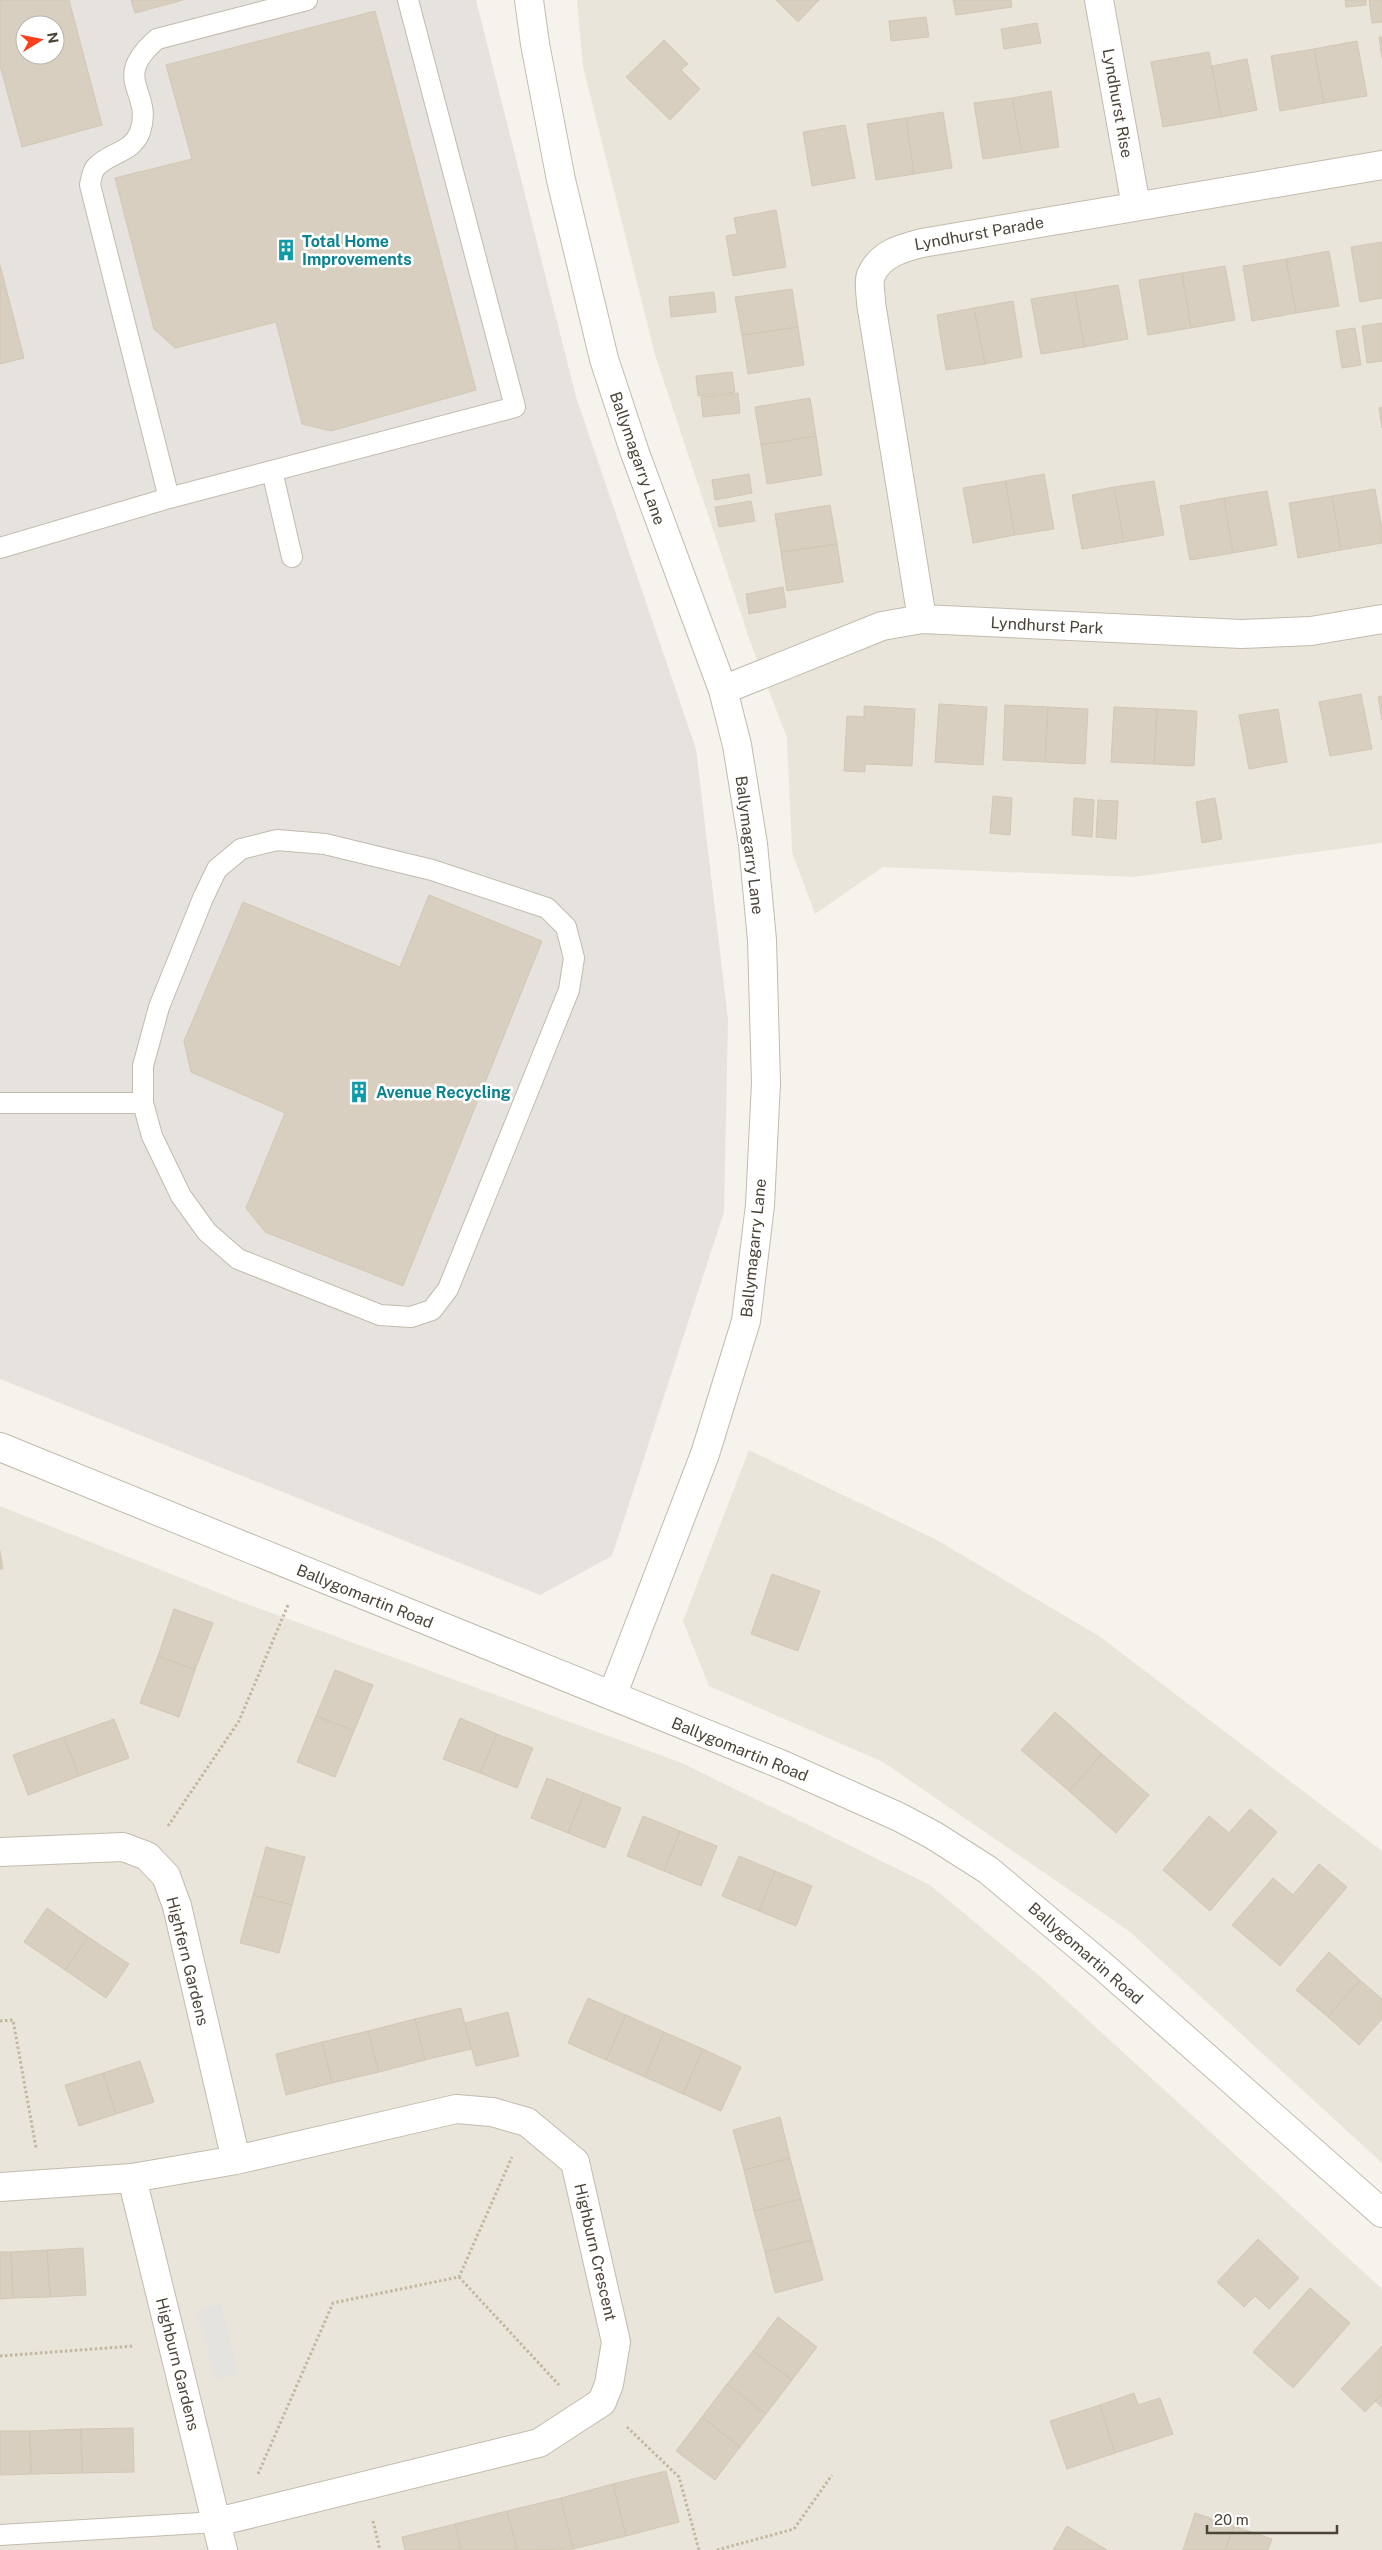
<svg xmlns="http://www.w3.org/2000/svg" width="1382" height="2550" viewBox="0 0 1382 2550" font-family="'Public Sans',sans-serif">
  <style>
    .residential { fill: #eae5da }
    .industrial { fill: #e6e2dd; fill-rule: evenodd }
    .parking { fill: #e5e3e0 }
    .building { fill: #d8cfc1; stroke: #d3c7b4; fill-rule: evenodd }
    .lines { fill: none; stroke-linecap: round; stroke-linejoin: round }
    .service-casing { stroke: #c2bbae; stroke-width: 22 }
    .minor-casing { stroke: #c2bbae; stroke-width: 30 }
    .path { stroke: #c4b79f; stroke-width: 3; stroke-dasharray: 2.5 2.5; stroke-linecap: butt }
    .service { stroke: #fff; stroke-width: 20 }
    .minor { stroke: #fff; stroke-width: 28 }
    .labels { text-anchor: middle; stroke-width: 5; stroke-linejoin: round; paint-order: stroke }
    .street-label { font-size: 16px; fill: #4b4439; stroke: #fff }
    .culture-label { font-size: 16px; font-weight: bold; fill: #0d838f; stroke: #fff; text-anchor: start }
  </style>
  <rect width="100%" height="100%" fill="#f6f3ec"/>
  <!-- residential -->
  <path class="residential" d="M577,0H1382V843L1134,877L883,867L815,914L792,852L787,738L751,644L655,355L583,67Z
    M749,1450L935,1539L1099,1636L1382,1851V2163L1129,1931L883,1762L709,1686L683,1621Z
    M0,1506L239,1601L682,1763L930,1885L1042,1978L1382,2289V2550H0Z"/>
  <!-- industrial -->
  <path class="industrial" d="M0,0H476L576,397L696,749L728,1019L724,1212L612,1556L540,1595L0,1379ZM25,25H55V55H25Z"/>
  <!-- parking -->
  <path class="parking" d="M221,2303L238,2374L215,2379L197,2309Z"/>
  <!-- building -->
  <path class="building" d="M0,0H69L102,125L22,147L0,65ZM25,25H55V55H25Z
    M131,0H183L135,13Z
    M776,0H819L798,22Z
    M953,0H1011L1012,7L956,15Z
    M1345,0H1366V5L1346,7Z
    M1369,0H1382V22L1372,23Z
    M375,11L476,390L331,431L302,424L276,322L175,348L154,329L115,178L192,159L166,65Z
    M926,17L929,37L891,41L889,21Z
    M1037,23L1041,43L1004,49L1001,29Z
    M1379,37H1382V58Z
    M664,40L688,64L681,70L700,89L670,120L626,77Z
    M1357,41L1367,96L1324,103L1314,49Z
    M1314,49L1324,103L1280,111L1271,56Z
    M1209,52L1221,117L1163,127L1151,62Z
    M1247,59L1257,110L1221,117L1212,66Z
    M1051,91L1059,147L1022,153L1012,98Z
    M1012,98L1022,153L983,159L974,103Z
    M943,112L952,168L914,174L906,118Z
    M906,118L914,174L876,180L867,124Z
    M845,125L855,178L812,186L803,132Z
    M776,210L786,267L733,276L726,236L737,234L734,218Z
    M1382,242V298L1360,302L1351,247Z
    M1329,251L1339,306L1296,313L1286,259Z
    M1286,259L1296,313L1252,321L1243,266Z
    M0,265L24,358L0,364Z
    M1225,266L1235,320L1191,328L1182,273Z
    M1182,273L1191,328L1148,335L1139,280Z
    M1118,285L1128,339L1084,347L1075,292Z
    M792,289L798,327L742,335L735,297Z
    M714,292L716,312L671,317L669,297Z
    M1075,292L1084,347L1041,354L1031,299Z
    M1013,301L1022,357L985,364L974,308Z
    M974,308L985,364L946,370L937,315Z
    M1382,323V361L1367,363L1362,326Z
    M798,327L804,365L748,374L742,335Z
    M1355,328L1361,365L1342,368L1336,331Z
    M732,372L735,392L698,396L696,376Z
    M738,393L740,413L703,417L701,397Z
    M810,398L816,436L761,445L755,407Z
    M1382,407V428L1379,408Z
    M816,436L822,475L767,484L761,445Z
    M749,474L752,493L715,500L712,480Z
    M1044,474L1054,529L1015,535L1005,481Z
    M1005,481L1015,535L973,543L963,488Z
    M1154,481L1164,535L1124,542L1114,487Z
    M1114,487L1124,542L1082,549L1072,495Z
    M1375,489L1382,529V543L1341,550L1332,496Z
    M1267,491L1277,545L1233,553L1224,498Z
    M1332,496L1341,550L1298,558L1289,503Z
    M1224,498L1233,553L1190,560L1180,506Z
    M751,501L755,521L719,527L715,507Z
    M830,505L837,544L781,552L775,514Z
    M837,544L843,582L787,591L781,552Z
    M783,587L786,607L749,614L746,594Z
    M1361,694L1372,749L1330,756L1319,702Z
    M1382,696V720L1378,697Z
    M939,704L987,707L983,765L935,762Z
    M1005,705L1048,707L1045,762L1003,760Z
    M864,706L915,709L912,766L865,764V772L844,771L847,716L864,717Z
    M1048,707L1088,709L1085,764L1045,762Z
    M1114,707L1157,709L1154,764L1111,762Z
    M1157,709L1197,711L1194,766L1154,764Z
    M1278,709L1287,762L1249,769L1239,715Z
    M993,796L1012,798L1010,835L990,833Z
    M1074,798L1094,800L1092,837L1072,835Z
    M1215,798L1222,839L1202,843L1196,802Z
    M1098,800L1118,801L1116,839L1096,837Z
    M429,895L542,941L403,1286L265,1232L246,1208L285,1113L191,1072L184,1041L243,902L400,967Z
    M0,1551L3,1569H0Z
    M772,1574L820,1591L798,1651L751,1634Z
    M174,1609L213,1623L195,1670L158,1656Z
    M158,1656L195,1670L179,1717L140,1703Z
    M335,1670L373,1685L354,1731L316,1716Z
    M1055,1712L1102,1754L1069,1791L1021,1750Z
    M316,1716L354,1731L335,1777L297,1762Z
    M460,1718L497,1734L480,1773L443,1759Z
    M114,1719L129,1758L79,1776L64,1737Z
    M497,1734L533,1748L517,1788L480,1773Z
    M64,1737L79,1776L28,1795L13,1755Z
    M1102,1754L1149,1795L1116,1833L1069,1791Z
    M547,1778L584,1793L568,1833L531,1818Z
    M584,1793L621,1808L605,1848L568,1833Z
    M1250,1809L1277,1832L1210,1911L1163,1870L1209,1816L1229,1833Z
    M643,1816L680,1831L664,1871L627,1856Z
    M680,1831L717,1846L701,1886L664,1871Z
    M266,1847L305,1857L292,1905L253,1895Z
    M739,1856L775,1871L759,1911L722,1896Z
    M1319,1864L1347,1887L1280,1966L1232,1925L1273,1878L1293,1895Z
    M775,1871L812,1886L796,1926L759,1911Z
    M253,1895L292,1905L279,1953L240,1943Z
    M47,1908L88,1937L65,1970L24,1942Z
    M88,1937L129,1964L106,1998L65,1970Z
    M1329,1952L1360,1980L1328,2017L1296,1990Z
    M1360,1980L1382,1999V2019L1359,2045L1328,2017Z
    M588,1998L626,2015L606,2060L568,2043Z
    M461,2008L471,2049L425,2060L415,2019Z
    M508,2012L519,2056L476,2066L465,2023Z
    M626,2015L664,2032L645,2077L606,2060Z
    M415,2019L425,2060L379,2072L368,2031Z
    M368,2031L379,2072L332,2083L322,2042Z
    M664,2032L703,2049L683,2094L645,2077Z
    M322,2042L332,2083L286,2095L276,2054Z
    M703,2049L741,2067L721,2111L683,2094Z
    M140,2061L154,2102L116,2114L103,2073Z
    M103,2073L116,2114L79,2126L65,2085Z
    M780,2117L790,2158L744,2170L733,2130Z
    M790,2158L801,2199L754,2211L744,2170Z
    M801,2199L812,2240L765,2252L754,2211Z
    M1258,2239L1299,2278L1269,2309L1255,2296L1244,2307L1217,2282Z
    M812,2240L823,2280L775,2293L765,2252Z
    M83,2248L86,2295L50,2297L47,2250Z
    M47,2250L50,2297L13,2298L11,2252Z
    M0,2252H11L13,2298L0,2299Z
    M1310,2288L1350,2323L1293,2388L1253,2352Z
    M778,2317L817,2347L792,2380L753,2351Z
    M1382,2346V2394L1365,2412L1341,2389Z
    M753,2351L792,2380L766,2414L727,2384Z
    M727,2384L766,2414L740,2447L702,2417Z
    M1134,2393L1138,2405L1160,2398L1173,2434L1115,2453L1100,2405Z
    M1382,2394V2407L1375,2401Z
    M1100,2405L1115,2453L1067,2469L1050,2421Z
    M702,2417L740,2447L715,2480L676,2451Z
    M133,2428L134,2472L82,2473L81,2429Z
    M81,2429L82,2473L31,2474L30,2431Z
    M0,2431H30L31,2474L0,2475Z
    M666,2471L679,2522L626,2536L613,2484Z
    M613,2484L626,2536L573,2549L561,2498Z
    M561,2498L573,2549L517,2550L507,2511Z
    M507,2511L517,2550H461L455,2524Z
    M1195,2513L1234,2526L1225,2550H1183Z
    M455,2524L461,2550H405L402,2537Z
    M1067,2526L1107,2550H1053Z
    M1234,2526L1272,2539L1268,2550H1225Z"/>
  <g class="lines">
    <!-- service casing -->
    <g class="service-casing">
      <path id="service" d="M272,471L292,557
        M169,498L90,185C91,180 92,171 96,167C110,152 132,153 140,132C154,90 109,81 157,39L307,0
        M0,548L169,498L515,407L408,0
        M277,840L325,844L432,870L547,908L566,927L574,958L569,990L448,1289L432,1310L411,1317L380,1315L238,1259L207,1232L181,1196L152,1136L143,1103V1066L159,1007L203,898L217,869L241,849Z
        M0,1103H143
        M0,2535L217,2522"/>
    </g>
    <!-- minor casing -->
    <g class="minor-casing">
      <path id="minor" d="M529,0L535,44L561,180L604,359L635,453L723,690L737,745L753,844L762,940L766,1083L760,1205L746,1321L705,1454L612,1696
        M1099,0L1136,206
        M922,619L871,303C871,295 868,282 871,275C880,254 902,248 922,243L1382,165
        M723,690L882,626L922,619L1242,634L1311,631L1382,619
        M0,1447L785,1766L899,1817L933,1835L988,1870L1105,1968L1382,2213
        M0,1852L123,1847L147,1856L166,1876L177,1906L236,2160
        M132,2178L223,2550
        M0,2187L132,2178L236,2160L456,2109L492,2112L527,2122L575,2162L616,2342L609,2384L602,2402L539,2443L217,2522"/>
    </g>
    <!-- path -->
    <path class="path" d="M168,1826L239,1721L288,1605
      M0,2021L13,2020L36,2148
      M459,2277L559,2385
      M0,2356L134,2346
      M627,2427L679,2477L699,2550
      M258,2474L333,2303L459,2277L512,2157
      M373,2521L380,2550
      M717,2550L794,2529L832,2475"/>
    <!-- service -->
    <use href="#service" class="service"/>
    <!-- minor -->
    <use href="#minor" class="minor"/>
  </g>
  <!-- icons -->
  <defs>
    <g id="building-bare" transform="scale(1.725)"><path d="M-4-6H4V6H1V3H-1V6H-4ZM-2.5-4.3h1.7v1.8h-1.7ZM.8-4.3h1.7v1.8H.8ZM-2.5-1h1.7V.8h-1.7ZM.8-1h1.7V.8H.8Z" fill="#0f9aa8" stroke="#fff" stroke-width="2.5" paint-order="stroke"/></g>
  </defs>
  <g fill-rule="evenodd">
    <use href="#building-bare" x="286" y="250"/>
    <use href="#building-bare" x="359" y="1092"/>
  </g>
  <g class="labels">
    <!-- street labels -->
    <g class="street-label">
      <text transform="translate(1118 103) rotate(80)" y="6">Lyndhurst Rise</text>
      <text transform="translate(979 233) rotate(-10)" y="6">Lyndhurst Parade</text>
      <text transform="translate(638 458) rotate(71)" y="6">Ballymagarry Lane</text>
      <text transform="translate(1047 625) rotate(3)" y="6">Lyndhurst Park</text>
      <text transform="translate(750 845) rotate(83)" y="6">Ballymagarry Lane</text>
      <text transform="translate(753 1248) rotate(-84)" y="6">Ballymagarry Lane</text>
      <text transform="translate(365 1596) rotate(22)" y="6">Ballygomartin Road</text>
      <text transform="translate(740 1749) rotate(22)" y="6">Ballygomartin Road</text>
      <text transform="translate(1086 1953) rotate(41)" y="6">Ballygomartin Road</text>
      <text transform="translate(188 1961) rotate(76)" y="6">Highfern Gardens</text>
      <text transform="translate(596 2252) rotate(77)" y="6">Highburn Crescent</text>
      <text transform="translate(178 2364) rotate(76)" y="6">Highburn Gardens</text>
    </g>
    <!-- culture labels -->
    <g class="culture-label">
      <text x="302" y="247">Total Home<tspan x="302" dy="18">Improvements</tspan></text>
      <text x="376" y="1098">Avenue Recycling</text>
    </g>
  </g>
  <!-- north arrow -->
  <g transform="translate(40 40) rotate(80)"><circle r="24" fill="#ffffff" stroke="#b7b4b0"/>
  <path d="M0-4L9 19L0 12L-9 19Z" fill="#fc3f1d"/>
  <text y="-8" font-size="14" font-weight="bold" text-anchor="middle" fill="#4b4439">N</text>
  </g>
  <!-- scale -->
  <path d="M1207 2525v8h130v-8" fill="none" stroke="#4b4439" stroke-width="2.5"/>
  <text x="1214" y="2525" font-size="15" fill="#4b4439" stroke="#ffffff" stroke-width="4" paint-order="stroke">20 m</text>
</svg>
